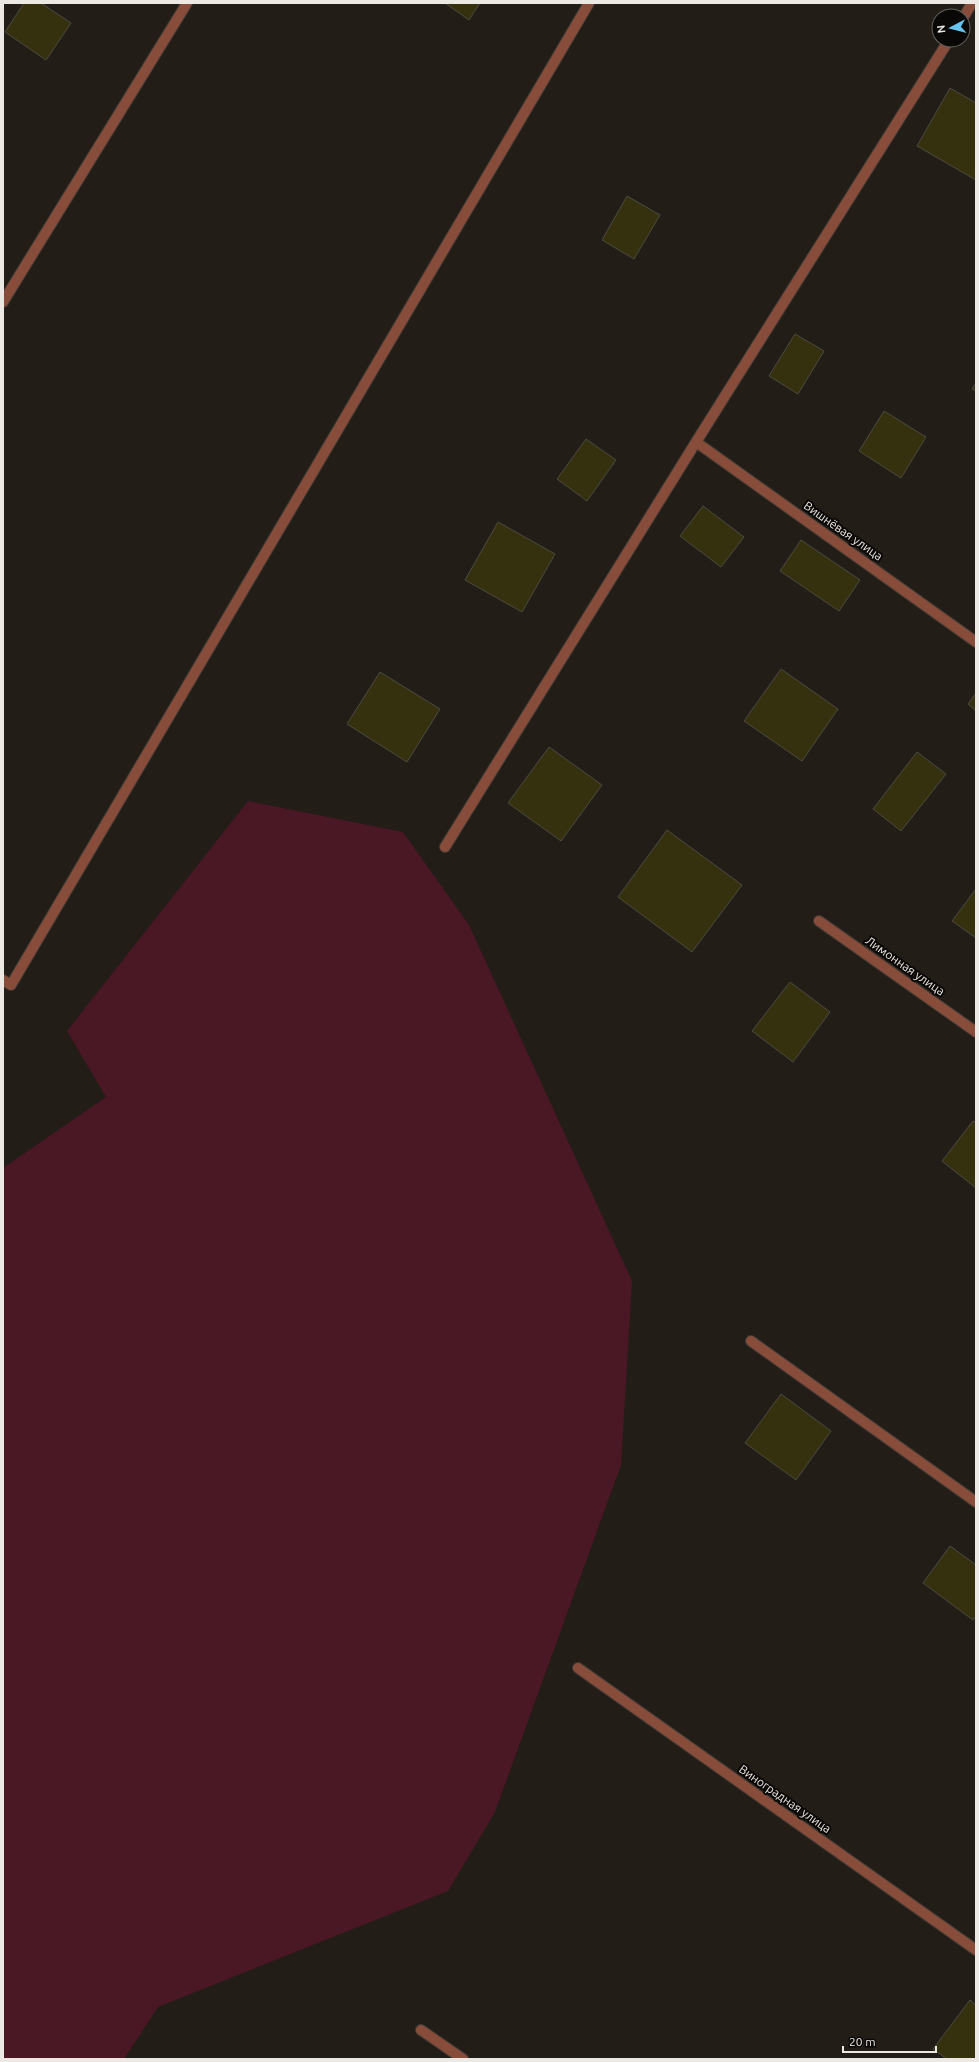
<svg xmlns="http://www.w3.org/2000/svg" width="979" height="2062" viewBox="0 0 979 2062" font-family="Ubuntu,sans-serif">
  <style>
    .green { fill: #4a1725 }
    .building { fill: #35300e; stroke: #4c4b42 }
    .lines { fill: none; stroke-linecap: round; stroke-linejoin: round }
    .service-casing { stroke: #3f3934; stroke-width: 12 }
    .minor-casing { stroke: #3f3934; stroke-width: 12 }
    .service { stroke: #874c3a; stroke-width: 10 }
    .minor { stroke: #874c3a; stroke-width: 10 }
    .labels { text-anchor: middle; stroke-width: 4; stroke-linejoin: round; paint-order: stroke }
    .street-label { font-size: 12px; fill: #ece8e4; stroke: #0a0806 }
  </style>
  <rect width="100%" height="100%" fill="#231d17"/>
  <!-- green -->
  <path class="green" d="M248,801L403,832L469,925L632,1281L621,1465L495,1812L448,1891L158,2007L124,2059H3V1168L106,1097L67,1031Z"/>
  <!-- building -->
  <path class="building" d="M24,3H41L71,23L46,60L5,32Z
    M445,3H480L469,20Z
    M950,88L976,103V180L917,146Z
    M627,196L660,215L634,259L602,240Z
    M795,334L824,351L798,394L769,376Z
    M976,383V391L972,389Z
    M884,411L926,437L901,478L859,451Z
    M586,439L616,460L587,501L557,479Z
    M703,506L744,537L721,567L680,536Z
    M498,522L555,554L522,612L465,580Z
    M801,540L860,580L839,611L780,571Z
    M781,669L838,709L802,761L744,721Z
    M380,672L440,709L407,762L347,724Z
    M976,693V711L968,704Z
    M549,747L602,785L561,841L508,803Z
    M917,752L946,774L901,831L873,809Z
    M667,830L742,885L692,952L618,897Z
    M976,889V938L952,921Z
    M790,982L830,1012L793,1062L752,1031Z
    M973,1121L976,1123V1188L942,1161Z
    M781,1394L831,1431L796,1480L745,1443Z
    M950,1546L976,1565V1616L973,1620L923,1583Z
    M970,2000L976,2005V2059H947L933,2049Z"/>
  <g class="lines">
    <!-- service casing -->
    <g class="service-casing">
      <path id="service" d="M3,302L187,3
        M3,980L11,985L589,3
        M751,1341L976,1502
        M578,1668L976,1950
        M421,2030L463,2059"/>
    </g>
    <!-- minor casing -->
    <g class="minor-casing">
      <path id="minor" d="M963,18L972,3
        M696,442L976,642
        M445,847L696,442L949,40
        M819,921L976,1032"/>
    </g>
    <!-- service -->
    <use href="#service" class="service"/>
    <!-- minor -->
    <use href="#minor" class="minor"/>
  </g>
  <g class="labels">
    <!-- street labels -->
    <g class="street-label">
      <text transform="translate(843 531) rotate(35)" y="4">Вишнёвая улица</text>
      <text transform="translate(905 966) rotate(35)" y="4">Лимонная улица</text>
      <text transform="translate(785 1799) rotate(35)" y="4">Виноградная улица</text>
    </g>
  </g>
  <!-- border -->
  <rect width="979" height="2062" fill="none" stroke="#ece8e4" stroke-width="8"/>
  <!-- north arrow -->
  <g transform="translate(951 28) rotate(263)"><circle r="19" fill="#0a0806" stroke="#64625f"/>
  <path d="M0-3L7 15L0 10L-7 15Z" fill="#66c4ef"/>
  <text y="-6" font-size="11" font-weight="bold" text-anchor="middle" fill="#ece8e4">N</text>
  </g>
  <!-- scale -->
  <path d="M843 2046v6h93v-6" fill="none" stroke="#ece8e4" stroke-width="2"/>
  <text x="849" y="2046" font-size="12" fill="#ece8e4" stroke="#0a0806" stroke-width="3" paint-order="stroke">20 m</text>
</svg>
